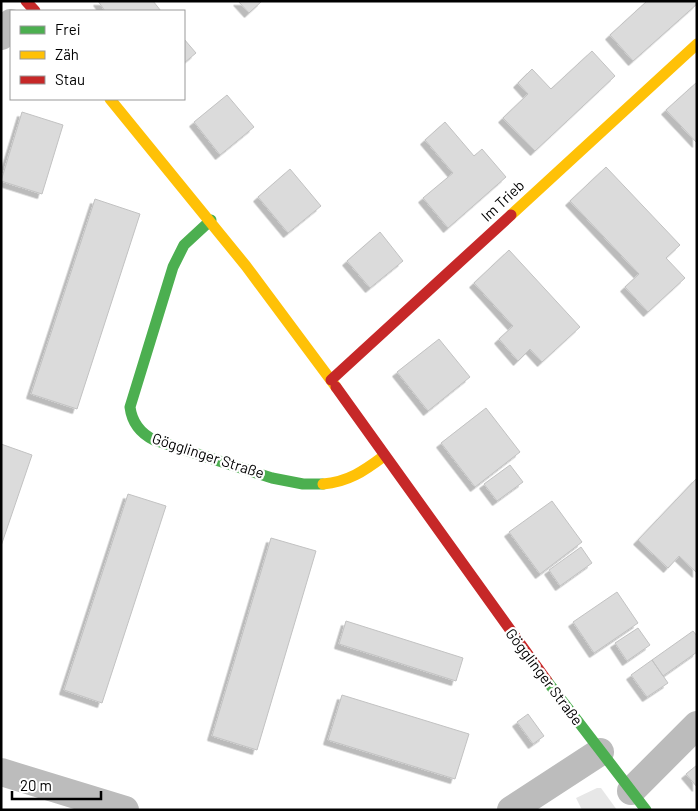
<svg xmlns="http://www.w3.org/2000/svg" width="698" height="811" viewBox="0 0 698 811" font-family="Barlow,sans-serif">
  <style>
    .green { fill: #e7e7e7 }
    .building { fill: #dbdbdb; stroke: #c2c2c2; filter: url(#shadow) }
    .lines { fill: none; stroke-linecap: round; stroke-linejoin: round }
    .street { stroke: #bcbcbc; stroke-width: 28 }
    .fast { stroke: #4caf50; stroke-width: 11 }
    .slow { stroke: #ffc107; stroke-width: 11 }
    .jam { stroke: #c62828; stroke-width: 11 }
    .labels { text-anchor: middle; stroke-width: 4.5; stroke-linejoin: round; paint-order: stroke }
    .street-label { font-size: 15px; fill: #000; stroke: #fff }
  </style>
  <defs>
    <filter id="shadow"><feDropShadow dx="-4.5" dy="4.5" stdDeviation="0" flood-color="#0004"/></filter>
  </defs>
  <rect width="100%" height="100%" fill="#fff"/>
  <!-- green -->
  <path class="green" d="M597,788H601L617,810H582L576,798Z"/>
  <!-- building -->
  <path class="building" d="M98,1H153L161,11H105Z
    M238,1H262L249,13Z
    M647,1H697V4L633,61L610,35Z
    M184,39L196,53L184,63Z
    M592,51L615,76L535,151L503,118L528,94L518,83L532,69L551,89Z
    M697,82V143L666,110Z
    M227,95L254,127L220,155L194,122Z
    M22,112L63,125L42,194L1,181Z
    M445,122L474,156L482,149L506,177L448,228L423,198L453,173L425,140Z
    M606,167L680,245L666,258L685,278L648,312L625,287L639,274L570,201Z
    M290,169L321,206L288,233L258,197Z
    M95,199L140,214L77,409L31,394Z
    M380,232L403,261L370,288L347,261Z
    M509,250L580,327L542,362L530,349L518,361L499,339L513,326L474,283Z
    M439,339L470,377L428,411L397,372Z
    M486,408L520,452L475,487L441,443Z
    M1,444L32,455L1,546Z
    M510,465L523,482L497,501L484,484Z
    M697,478V573L679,556L668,568L638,540Z
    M128,494L166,506L102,703L64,690Z
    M552,501L582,542L540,574L509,532Z
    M271,538L316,551L257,750L212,736Z
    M581,547L592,563L560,586L549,570Z
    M617,592L638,623L594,653L573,622Z
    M346,621L463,658L456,681L339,644Z
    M638,628L650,645L627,661L615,643Z
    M693,631L697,636V652L663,676L652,660Z
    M652,660L668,683L647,697L631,675Z
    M342,695L469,734L455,779L328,740Z
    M528,714L544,736L533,744L517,722Z
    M697,765V787L686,774Z"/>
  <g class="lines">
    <!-- street -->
    <path class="street" d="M1,36L11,23
      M1,772L125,810
      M631,791L697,725
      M511,810L600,752"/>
    <!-- fast -->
    <path class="fast" d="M211,220L184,245L173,267L130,407C132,423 140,433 154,440L272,478L303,484H323
      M547,681L646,810"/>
    <!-- slow -->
    <path class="slow" d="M110,99L246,266L336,387
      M511,215L697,44
      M323,484C348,482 364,471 384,456"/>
    <!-- jam -->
    <path class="jam" d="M26,1L35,11
      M331,380L511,215
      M336,387L547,681"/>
  </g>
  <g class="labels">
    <!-- street labels -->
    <g class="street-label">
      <text transform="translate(503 201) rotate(-43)" y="5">Im Trieb</text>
      <text transform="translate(208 456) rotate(18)" y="5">Gögglinger Straße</text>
      <text transform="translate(544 677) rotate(53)" y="5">Gögglinger Straße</text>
    </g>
  </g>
  <!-- border -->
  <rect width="698" height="811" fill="none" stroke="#000000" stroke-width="5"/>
  <!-- legend -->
  <rect x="10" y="10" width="175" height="90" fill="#ffffff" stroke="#999999"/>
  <rect x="20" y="26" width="25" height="8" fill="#4caf50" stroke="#999999"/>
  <text x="55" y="35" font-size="15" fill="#000000">Frei</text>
  <rect x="20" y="51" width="25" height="8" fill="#ffc107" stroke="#999999"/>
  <text x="55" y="60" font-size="15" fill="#000000">Zäh</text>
  <rect x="20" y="76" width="25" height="8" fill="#c62828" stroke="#999999"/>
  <text x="55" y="85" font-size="15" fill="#000000">Stau</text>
  <!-- scale -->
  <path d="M12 791v8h89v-8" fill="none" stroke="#000000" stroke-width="2.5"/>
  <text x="20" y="791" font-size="15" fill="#000000" stroke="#ffffff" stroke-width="4" paint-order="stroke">20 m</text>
</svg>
